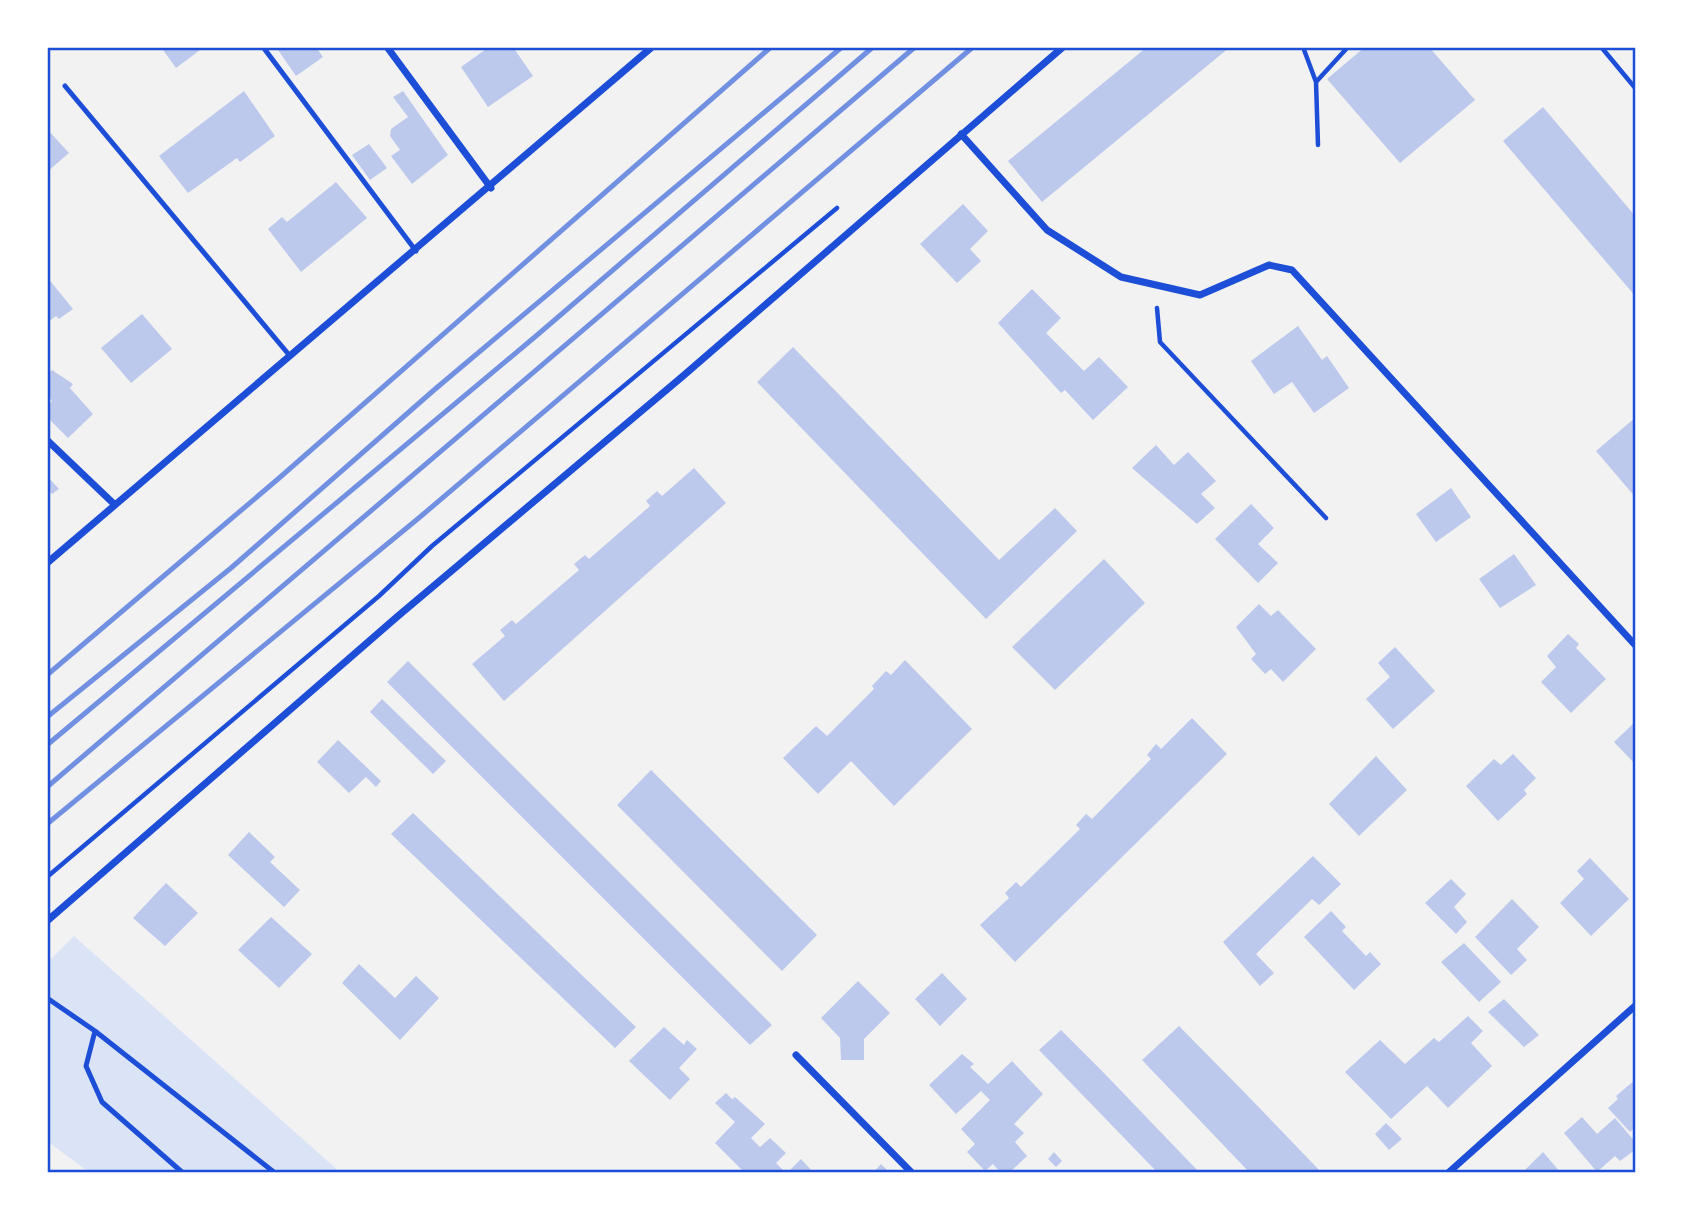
<svg xmlns="http://www.w3.org/2000/svg" width="1683" height="1220" viewBox="0 0 1683 1220" font-family="'DejaVu Sans',sans-serif">
  <style>
    .green { fill: #dbe4f7 }
    .building { fill: #bdc9ec }
    .lines { fill: none; stroke-linecap: round; stroke-linejoin: round }
    .path { stroke: #1d4ed8; stroke-width: 4.5 }
    .service { stroke: #1d4ed8; stroke-width: 5 }
    .minor { stroke: #1d4ed8; stroke-width: 7 }
    .rail { stroke: #7290e2; stroke-width: 5 }
    .neatline { fill: none; stroke: #1d4ed8; stroke-width: 2.5 }
  </style>
  <rect width="100%" height="100%" fill="#f2f2f2"/>
  <!-- green -->
  <path class="green" d="M74,936L341,1173H90L47,1141V963Z"/>
  <!-- building -->
  <path class="building" d="M161,47H204L176,68Z
    M276,47H316L323,57L296,76Z
    M489,47H513L533,76L488,107L461,67Z
    M1147,47H1230L1042,202L1008,161Z
    M1365,47H1429L1475,100L1400,163L1327,79Z
    M244,91L275,136L240,162L237,158L188,193L159,156Z
    M403,91L448,155L412,184L391,156L400,150L390,136L391,129L408,117L393,97Z
    M1543,107L1636,217V297L1503,141Z
    M47,129L69,153L47,172Z
    M369,144L387,168L370,180L352,155Z
    M336,182L367,218L301,272L268,229L282,217L287,222Z
    M963,204L988,231L970,249L981,261L957,283L920,244Z
    M47,277L73,309L59,319L56,316L47,323Z
    M1032,289L1061,318L1046,333L1084,371L1099,357L1128,387L1093,420L1065,390L1061,393L998,323Z
    M142,314L172,349L131,383L101,348Z
    M1298,326L1322,360L1327,356L1349,388L1314,413L1292,382L1274,394L1251,361Z
    M793,347L999,560L1055,508L1077,531L986,619L757,382Z
    M52,370L73,384L70,388L93,414L68,438L47,417V406L52,401L47,395V375Z
    M1636,417V498L1596,451Z
    M1156,445L1174,465L1188,452L1216,481L1201,494L1215,508L1197,524L1132,468Z
    M694,468L726,503L504,701L472,664L505,636L500,630L512,620L516,624L579,570L574,564L585,555L589,559L650,506L646,501L657,491L662,496Z
    M47,476L59,489L52,494L47,489Z
    M1451,488L1471,517L1436,542L1416,514Z
    M1251,504L1274,528L1258,544L1278,563L1258,583L1215,539Z
    M1514,554L1536,585L1500,608L1479,579Z
    M1104,559L1145,603L1055,690L1012,647Z
    M1259,604L1271,616L1278,610L1316,649L1283,682L1271,669L1265,674L1251,659L1256,654L1236,627Z
    M1568,634L1579,644L1576,648L1606,679L1571,713L1541,682L1556,667L1547,656Z
    M1395,647L1435,691L1393,729L1366,699L1390,677L1378,663Z
    M905,660L972,729L894,806L851,761L818,794L783,758L816,726L827,736L874,689L872,686L886,671L891,675Z
    M408,661L772,1025L750,1045L387,682Z
    M382,699L446,761L433,774L370,712Z
    M1192,718L1227,754L1015,962L980,925L1009,898L1005,893L1016,882L1021,887L1080,829L1076,825L1086,814L1092,819L1151,759L1147,755L1156,744L1161,749Z
    M1636,721V765L1614,742Z
    M338,740L381,781L376,787L366,777L349,793L317,762Z
    M1513,754L1536,778L1524,790L1527,794L1498,821L1466,786L1494,759L1501,765Z
    M1376,756L1407,790L1359,836L1329,804Z
    M651,770L817,935L782,971L617,805Z
    M413,813L636,1027L615,1048L391,834Z
    M249,832L275,857L270,862L300,890L284,907L228,855Z
    M1313,856L1341,884L1319,905L1312,899L1256,954L1274,973L1260,986L1223,942Z
    M1590,858L1629,899L1591,936L1560,903L1584,879L1577,871Z
    M1451,879L1466,894L1454,907L1467,922L1456,934L1425,903Z
    M166,883L198,913L165,946L133,918Z
    M1512,899L1539,927L1517,949L1527,960L1511,975L1475,937Z
    M1331,911L1346,927L1342,931L1366,956L1370,952L1381,964L1354,990L1304,937Z
    M271,917L312,954L279,988L238,950Z
    M1464,943L1501,982L1479,1002L1441,962Z
    M359,964L395,998L416,976L439,998L400,1040L342,983Z
    M942,973L967,999L940,1026L915,999Z
    M858,981L890,1013L864,1039V1060H841L840,1038L821,1018Z
    M1504,999L1539,1035L1524,1047L1488,1012Z
    M1468,1016L1483,1031L1471,1043L1492,1066L1448,1108L1427,1086L1391,1119L1345,1072L1380,1040L1405,1064L1434,1038L1439,1042Z
    M1179,1026L1246,1094L1322,1173H1250L1142,1060Z
    M664,1027L684,1045L687,1040L697,1049L679,1068L690,1079L670,1100L629,1061Z
    M1061,1030L1102,1071L1200,1173H1158L1039,1050Z
    M962,1054L974,1064L970,1067L988,1084L1012,1061L1043,1094L1014,1124L1024,1133L1015,1142L1027,1156L1009,1173H1001L993,1164L985,1171L967,1152L975,1144L961,1129L990,1100L981,1091L956,1114L929,1085Z
    M1636,1079V1126L1630,1132L1608,1108L1618,1099L1616,1096Z
    M726,1093L732,1099L735,1097L765,1124L751,1138L760,1147L770,1138L786,1153L776,1163L786,1173H745L715,1143L735,1122L715,1103Z
    M1582,1117L1597,1134L1615,1118L1636,1143V1149L1620,1161L1615,1156L1597,1172L1564,1133Z
    M1386,1123L1402,1139L1389,1150L1375,1134Z
    M1054,1152L1062,1161L1056,1167L1048,1159Z
    M1543,1152L1561,1173H1522Z
    M801,1159L814,1173H787Z
    M881,1164L890,1173H873Z"/>
  <g class="lines">
    <!-- path -->
    <path class="path" d="M1303,47L1316,82L1318,145
      M1602,48L1636,89
      M1316,82L1348,47
      M1157,308L1160,342L1326,518
      M47,877L379,596L432,546L837,208"/>
    <!-- service -->
    <path class="service" d="M263,47L416,251
      M65,86L290,356
      M47,998L95,1031L275,1173
      M95,1031L86,1066L102,1102L183,1173"/>
    <!-- minor -->
    <path class="minor" d="M387,47L491,188
      M961,134L1047,230L1121,277L1200,295L1269,265L1292,270L1636,646
      M47,440L114,504
      M47,563L652,47
      M47,921L398,616L683,376L1063,47
      M796,1055L912,1173
      M1448,1173L1636,1005"/>
    <!-- rail -->
    <path class="rail" d="M47,675L278,479L771,47
      M47,717L231,568L434,390L842,47
      M47,745L536,336L873,47
      M47,787L915,47
      M47,824L420,517L973,47"/>
  </g>
  <!-- border -->
  <rect width="1683" height="1220" fill="none" stroke="#ffffff" stroke-width="98"/>
  <rect x="49" y="49" width="1585" height="1122" class="neatline"/>
</svg>
